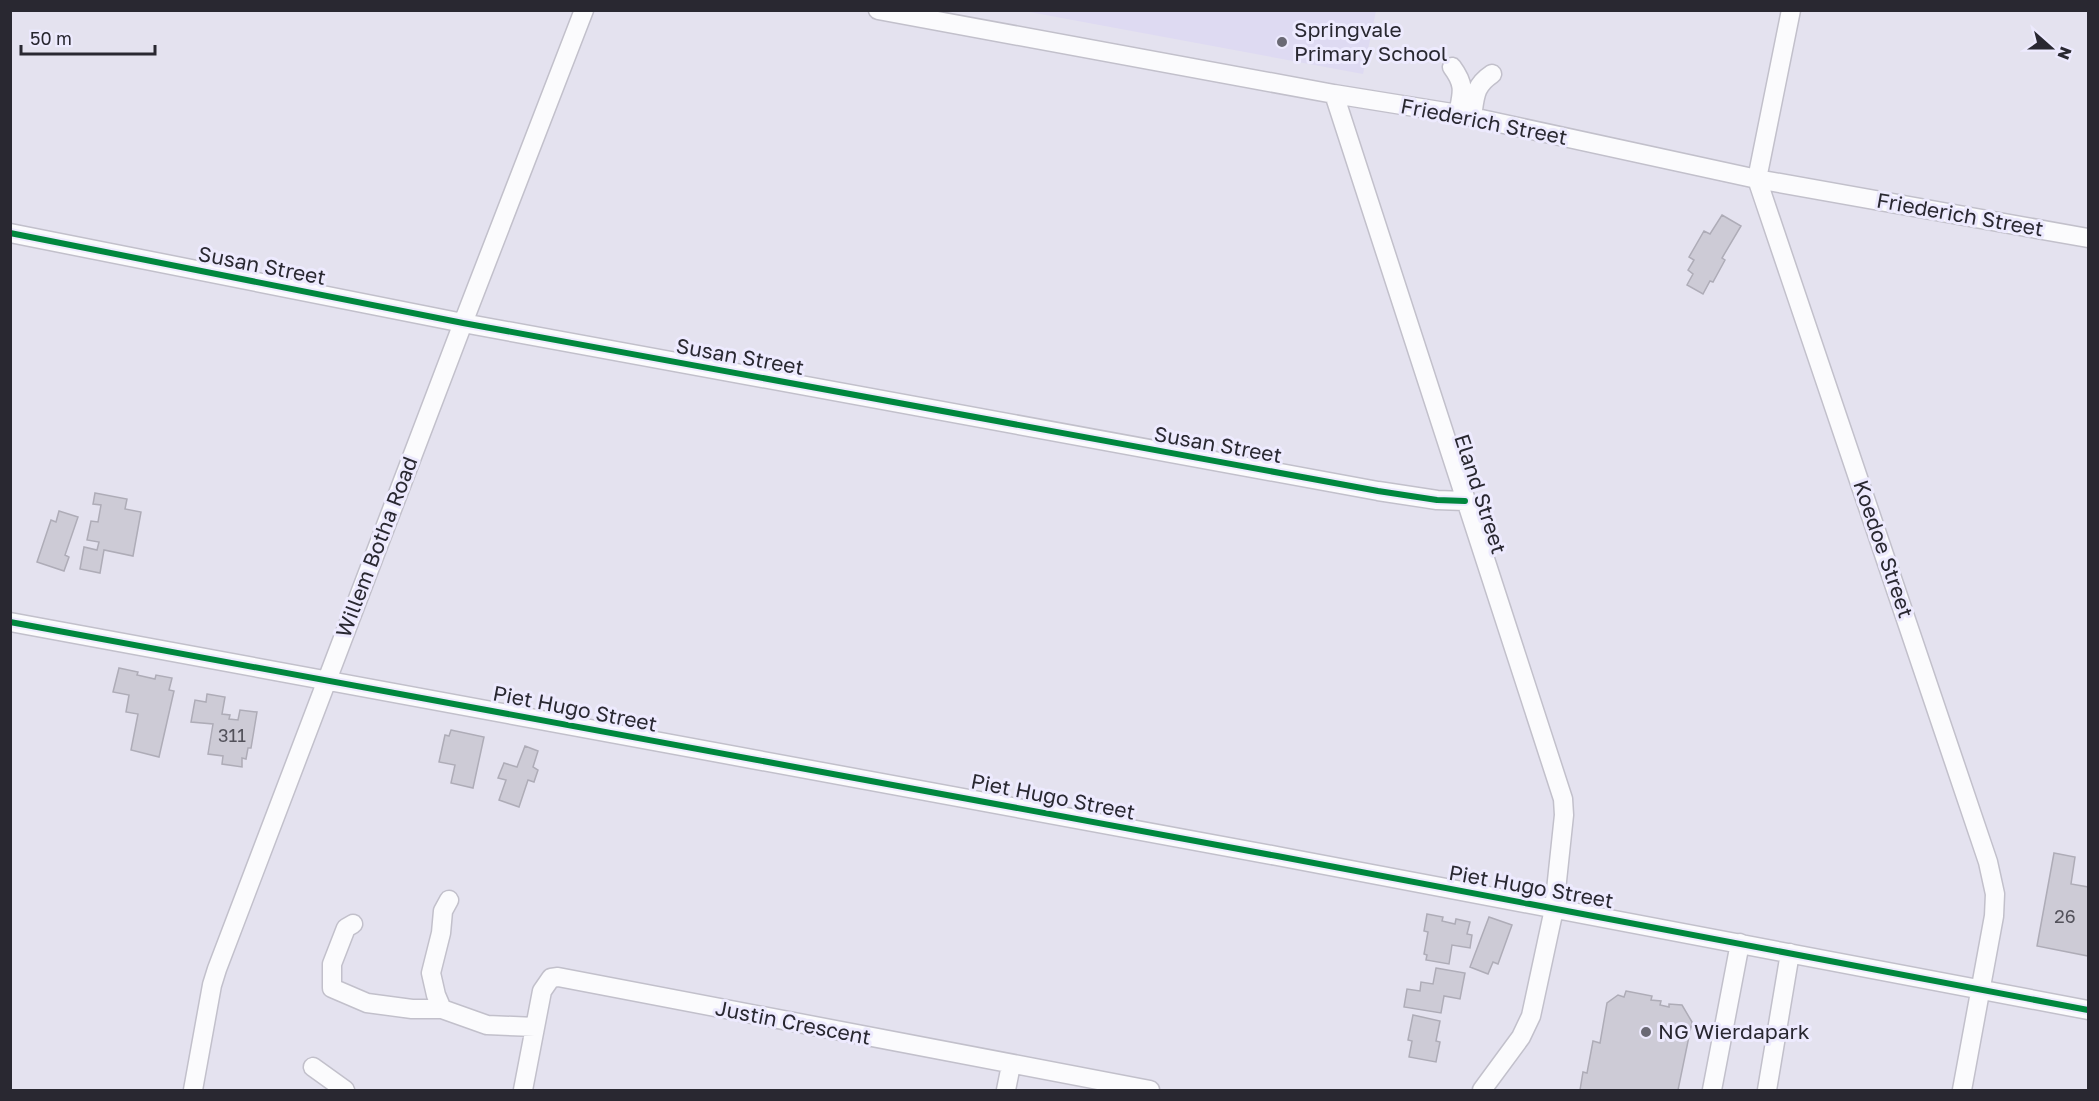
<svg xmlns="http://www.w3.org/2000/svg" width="2099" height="1101" viewBox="0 0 2099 1101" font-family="'Golos Text',sans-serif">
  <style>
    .built { fill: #dedaf2 }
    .building { fill: #cdcbd6; stroke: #aeacb7; stroke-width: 1.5 }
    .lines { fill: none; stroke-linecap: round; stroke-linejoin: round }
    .minor-casing { stroke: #c2c0cb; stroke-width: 21 }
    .minor { stroke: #fbfbfd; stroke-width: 18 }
    .cycleway-casing { stroke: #edeafe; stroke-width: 10 }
    .cycleway { stroke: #00873e; stroke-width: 6 }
    .poi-dot { fill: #6a6974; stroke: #edeafe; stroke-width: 2 }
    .labels { text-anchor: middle; stroke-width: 6; stroke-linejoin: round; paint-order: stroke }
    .number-label { font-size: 18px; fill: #52515a }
    .poi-label { font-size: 21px; fill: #292831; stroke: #edeafe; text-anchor: start }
    .street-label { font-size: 21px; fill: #292831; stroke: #edeafe }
  </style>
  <rect width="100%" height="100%" fill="#e4e2ef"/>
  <!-- built -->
  <path class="built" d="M1024,11L1376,10V11L1363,74Z"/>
  <!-- building -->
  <path class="building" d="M1722,215L1741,226L1722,258L1725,260L1713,282L1710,281L1703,294L1687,285L1693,274L1688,270L1694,260L1689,257L1704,231L1710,234Z
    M95,493L127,499L125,509L141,512L133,556L104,550L100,573L80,569L84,547L97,550L99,542L87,540L91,521L98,522L101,505L93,504Z
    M59,511L78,517L65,555L69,557L64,571L37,562L51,520L56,522Z
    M119,668L138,672L137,675L155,679L156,675L172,678L169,690L174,691L159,757L131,750L138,714L126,712L129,695L113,692Z
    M207,694L225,697L222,714L230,715L229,719L238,720L240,710L257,712L251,748H248L246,759L242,758V767L222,764L223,756L208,754L213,724L191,722L195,700L206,702Z
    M451,730L484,737L473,788L451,783L455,765L439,762L445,735L449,736Z
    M525,746L538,751L533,767L538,770L534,782L528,780L519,807L499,800L506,780L498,778L504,763L517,767Z
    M2054,853L2075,857L2071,884L2088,887V956L2037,946Z
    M1427,914L1443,917L1442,921L1455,924L1456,919L1470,922L1467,934L1472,935L1470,948L1452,945L1449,964L1426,960L1427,955L1424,954L1428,932L1424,931Z
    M1489,917L1512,925L1498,964L1493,962L1488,974L1470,967Z
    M1436,968L1465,973L1460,999L1444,996L1441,1013L1404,1007L1407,989L1420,991L1421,982L1433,984Z
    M1626,991L1652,996L1651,1000L1661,1001L1660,1005L1669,1007V1004L1682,1005L1692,1022L1678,1090H1580L1583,1072L1587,1073L1593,1041L1600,1043L1607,1003L1618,995L1624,997Z
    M1413,1015L1440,1021L1436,1041L1440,1042L1436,1062L1409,1057L1412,1041L1408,1040Z"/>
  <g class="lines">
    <!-- minor casing -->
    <g class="minor-casing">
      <path id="minor" d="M878,10L1334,94L1458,114L1757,179L2088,238
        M1791,10L1757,179L1988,862L1995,894L1994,916L1962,1090
        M1452,67C1466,86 1462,93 1458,114
        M1334,94L1563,799L1564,815L1554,909L1531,1016L1521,1037L1482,1090
        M1472,117C1475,97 1474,86 1492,74
        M10,233L463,323L1378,491L1437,500L1465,501
        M10,622L1277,856L2088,1010
        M449,900L443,911L441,933L431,973L436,995L442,1009L487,1025L535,1027
        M353,924L346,928L332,964V988L367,1003L412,1009H442
        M313,1067L345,1090
        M193,1090L212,985L217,969L463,323L584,10
        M523,1090L542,991L551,978L558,977L1150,1090
        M1006,1090L1011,1065
        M1712,1090L1740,943
        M1767,1090L1790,953"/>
    </g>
    <!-- minor -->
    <use href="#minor" class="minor"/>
    <!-- cycleway casing -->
    <g class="cycleway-casing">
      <path id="cycleway" d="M10,233L463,323L1378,491L1437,500L1465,501
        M10,622L1277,856L2088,1010"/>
    </g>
    <!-- cycleway -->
    <use href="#cycleway" class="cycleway"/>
  </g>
  <!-- markers -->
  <g class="poi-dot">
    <circle cx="1282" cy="42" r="6"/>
    <circle cx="1646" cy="1032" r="6"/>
  </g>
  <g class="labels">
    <!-- number labels -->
    <g class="number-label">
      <text x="232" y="742">311</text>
      <text x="2065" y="923">26</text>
    </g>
    <!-- poi labels -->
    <g class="poi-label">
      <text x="1294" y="37">Springvale<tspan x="1294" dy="24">Primary School</tspan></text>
      <text x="1658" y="1039">NG Wierdapark</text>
    </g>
    <!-- street labels -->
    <g class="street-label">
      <text transform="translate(1484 122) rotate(11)" y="7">Friederich Street</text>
      <text transform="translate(1960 215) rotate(10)" y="7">Friederich Street</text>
      <text transform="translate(262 266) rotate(11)" y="7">Susan Street</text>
      <text transform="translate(740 357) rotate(10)" y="7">Susan Street</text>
      <text transform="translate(1218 445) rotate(10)" y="7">Susan Street</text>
      <text transform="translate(1480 494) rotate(72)" y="7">Eland Street</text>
      <text transform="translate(377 547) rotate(-69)" y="7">Willem Botha Road</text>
      <text transform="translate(1883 549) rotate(71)" y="7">Koedoe Street</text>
      <text transform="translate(575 709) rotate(11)" y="7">Piet Hugo Street</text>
      <text transform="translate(1053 797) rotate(11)" y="7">Piet Hugo Street</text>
      <text transform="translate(1531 887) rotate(10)" y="7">Piet Hugo Street</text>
      <text transform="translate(793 1023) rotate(11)" y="7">Justin Crescent</text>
    </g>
  </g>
  <!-- border -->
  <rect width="2099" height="1101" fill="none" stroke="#292831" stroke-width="24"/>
  <!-- north arrow -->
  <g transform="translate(2051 48) rotate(111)" stroke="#edeafe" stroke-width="4.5" paint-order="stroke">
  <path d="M0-4.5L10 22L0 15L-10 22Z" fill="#292831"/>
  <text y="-9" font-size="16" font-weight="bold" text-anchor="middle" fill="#292831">N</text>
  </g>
  <!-- scale -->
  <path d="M21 45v9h134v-9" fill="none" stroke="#292831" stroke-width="3"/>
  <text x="30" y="45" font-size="18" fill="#292831" stroke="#edeafe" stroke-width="4.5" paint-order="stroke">50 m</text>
</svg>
